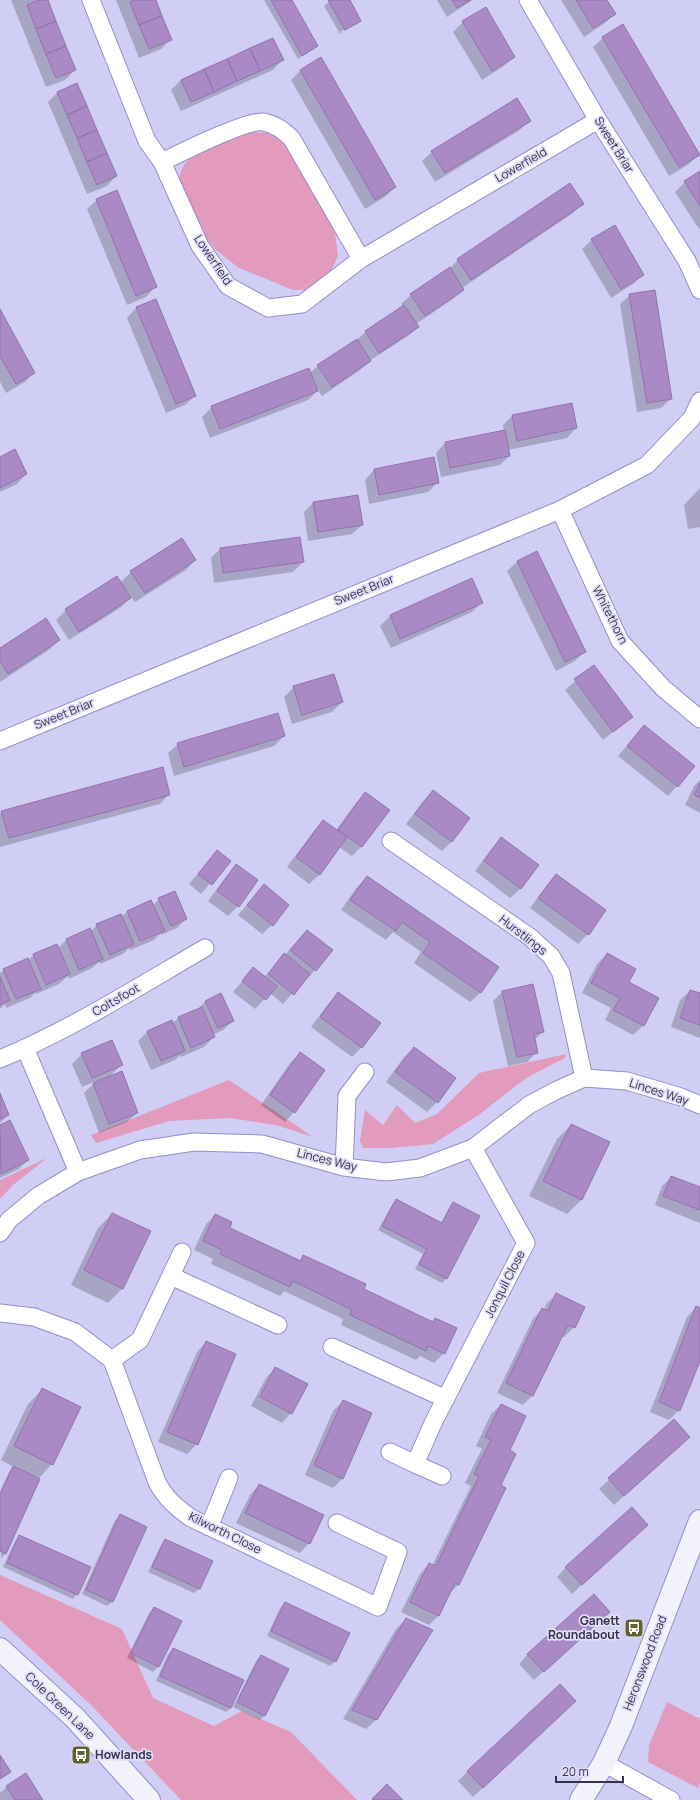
<svg xmlns="http://www.w3.org/2000/svg" width="700" height="1800" viewBox="0 0 700 1800" font-family="Manrope,sans-serif">
  <style>
    .grass { fill: #e29abd }
    .shadow { fill: #0003 }
    .building { fill: #aa8ac5; stroke: #9273ac }
    .lines { fill: none; stroke-linecap: round; stroke-linejoin: round }
    .street-casing { stroke: #948dcc; stroke-width: 19 }
    .secondary-casing { stroke: #948dcc; stroke-width: 24 }
    .street { stroke: #fff; stroke-width: 17 }
    .secondary { stroke: #f2f2fb; stroke-width: 22 }
    .labels { text-anchor: middle; stroke-width: 3.5; stroke-linejoin: round; paint-order: stroke }
    .street-label { font-size: 12px; fill: #35324c; stroke: #dfddf8 }
    .poi-label { font-size: 12px; font-weight: bold; fill: #35324c; stroke: #dfddf8; text-anchor: end }
  </style>
  <rect width="100%" height="100%" fill="#d1cef6"/>
  <!-- grass -->
  <path class="grass" d="M248,132L270,133L281,140L305,175L335,233L338,256L327,279L312,290H293L239,268L216,250L201,232L179,186L180,174L185,163L196,153Z
    M566,1054L565,1058L526,1078L480,1114L433,1144L392,1148H363L360,1141L365,1110L383,1125L397,1105L415,1123L437,1114L479,1073Z
    M229,1080L313,1137L276,1125L230,1118L169,1121L96,1143L91,1135Z
    M47,1158L13,1185L0,1199V1180Z
    M0,1575L122,1629L153,1698L214,1726L242,1711L291,1732L357,1800H181L92,1706L0,1620Z
    M667,1702L700,1719V1783L698,1788L648,1762L649,1745Z"/>
  <!-- shadow -->
  <path class="shadow" d="M11,0H47L75,70L65,80L46,87Z
    M116,0H155L171,39L161,49L139,58Z
    M264,0H291L317,46L298,59Z
    M331,0H348L360,21L356,25V23L340,32L341,33L356,25L340,34L324,6Z
    M437,0H472L447,17Z
    M561,0H606L615,14L605,23L584,37Z
    M463,22L514,57L504,66L482,80L453,32Z
    M603,38L699,155L689,164L669,176L593,47Z
    M273,39L282,60L273,70L181,111L171,90L181,80Z
    M300,71L395,187L385,197L365,209L291,80Z
    M58,92L116,176L107,186L87,194L48,102Z
    M529,121L520,130L435,182L422,161L432,152Z
    M700,173V228L699,229L675,192L685,182Z
    M570,185L582,203L573,213L462,288L463,290L453,299L416,324L418,327L408,336L369,361L360,370L322,396L318,390L308,400L210,438L202,417L212,407L310,373L318,366L357,340L365,332L403,307L401,304L411,295L448,270L458,260Z
    M97,200L155,287L146,297L127,305L87,209Z
    M592,240L643,275L633,284L611,298L582,249Z
    M630,295L671,399L661,408L637,412L620,304Z
    M156,301L195,396L185,405L166,413L127,318L136,308Z
    M0,311L34,372L25,382L6,393L0,382Z
    M512,416L576,428L567,438L508,450L509,456L500,465L441,477L436,453L445,443L504,432L503,425Z
    M0,458L26,474L17,484L0,492Z
    M374,470L438,482L428,492L369,504L365,480Z
    M700,488V527L688,529L684,505Z
    M314,502L362,525L352,534L308,541L304,512Z
    M220,549L303,562L293,572L214,583L211,558Z
    M537,552L585,651L575,661L556,671L507,571L517,562Z
    M195,560L186,570L135,602L131,597L120,608L69,640L56,620L66,610L120,583L131,572Z
    M471,579L482,602L472,612L391,648L380,626L390,616Z
    M59,640L49,650L0,682V649Z
    M593,666L632,717L603,740L565,690Z
    M294,687L342,702L332,712L292,724L284,697Z
    M644,726L677,786L668,796L618,756Z
    M284,736L274,746L174,776L168,753L178,744Z
    M700,780V813L685,805L694,786Z
    M433,791L452,841L442,851L406,824L423,801Z
    M365,793L388,810L361,847L352,856L339,847L319,875L309,884L287,867L314,831L323,821L336,830L356,803Z
    M169,794L160,804L0,847V814L2,812Z
    M501,839L537,866L520,889L510,898L475,871L492,848Z
    M217,851L229,861L201,894L189,884Z
    M237,866L257,880L238,906L228,916L208,901L227,875Z
    M556,875L605,911L588,934L578,944L530,908L547,885Z
    M367,877L498,967L480,993L470,1002L414,963L421,952L393,932L386,940L341,910L357,887Z
    M264,885L272,925L262,934L238,915Z
    M159,899L186,919L177,928L161,935V933L154,940L130,950L129,948L123,954L100,964L99,962L92,968L69,979L68,976L59,984L36,994L35,993L30,998L6,1008L5,1004L0,1009V973L4,970L28,961L33,955L56,945L58,948L66,940L89,930L90,932L97,925L121,917L127,912L153,905Z
    M307,931L315,970L306,980L305,979L283,1004L270,993L255,1009L233,992L253,969L264,977Z
    M607,954L627,983L657,999L643,1026L633,1035L605,1020L611,1008L582,993L597,964Z
    M503,991L543,1032L534,1040L537,1052L527,1062L508,1066L493,1001Z
    M690,991L700,994V1038L671,1027L680,1000Z
    M339,993L362,1047L352,1057L311,1027L329,1003Z
    M206,1001L233,1021L223,1030L213,1035L214,1037L204,1047L181,1057L180,1055L175,1060L151,1070L138,1041L148,1031L172,1024L178,1018L197,1010Z
    M414,1048L437,1102L427,1112L386,1082L404,1057Z
    M300,1053L294,1112L285,1122L261,1105L290,1063Z
    M82,1054L121,1065L108,1078L137,1113L127,1122L99,1133L84,1093L96,1081L82,1087L72,1064Z
    M0,1095L8,1115L0,1123Z
    M10,1121L28,1160L19,1169L0,1178V1126Z
    M571,1125L608,1143L581,1200L567,1214L529,1196L557,1139Z
    M672,1177L700,1188V1223L655,1205L662,1186Z
    M396,1200L441,1223L449,1208L453,1203L447,1278L442,1283L415,1269L423,1254L378,1230L392,1205Z
    M112,1214L150,1232L122,1289L108,1303L71,1285L98,1228Z
    M215,1215L228,1228L299,1261L304,1256L362,1290L432,1323L436,1319L444,1353L434,1363L420,1356L416,1360L341,1325L343,1319L284,1291L280,1296L211,1264L213,1259L194,1250L206,1224Z
    M557,1294L574,1327L564,1337L561,1336L532,1396L523,1405L497,1393L533,1319L542,1309L544,1310L547,1303Z
    M696,1307L700,1309V1358L679,1410L669,1420L650,1412L687,1317Z
    M206,1342L197,1444L187,1454L158,1442L197,1352Z
    M275,1368L291,1413L282,1423L251,1406L266,1378Z
    M42,1390L52,1464L38,1479L6,1553L1,1558L0,1491L9,1472L14,1467L1,1460L28,1404Z
    M343,1401V1478L333,1488L305,1475L333,1411Z
    M501,1405L508,1451L500,1486L505,1488L458,1585L448,1595L438,1616L429,1625L401,1612L420,1574L429,1564L432,1566L471,1486L465,1483L482,1449L476,1446L491,1414Z
    M674,1420L679,1447L614,1505L599,1489Z
    M259,1485L309,1543L300,1553L236,1523L250,1495Z
    M120,1516L145,1528L112,1602L107,1606L82,1594L115,1520Z
    M647,1525L572,1594L557,1577L566,1567Z
    M20,1536L77,1594L73,1599L3,1567L15,1541Z
    M165,1540L211,1561L199,1589L194,1593L148,1572L161,1545Z
    M285,1603L348,1633L335,1661L330,1666L267,1636L280,1608Z
    M154,1608L180,1621L158,1667L153,1672L127,1658L149,1613Z
    M406,1619L431,1631L376,1720L366,1729L343,1719L396,1629Z
    M599,1622L534,1680L519,1664L528,1654Z
    M173,1649L243,1681L231,1708L226,1712L156,1681L168,1654Z
    M261,1656L264,1716L260,1720L233,1707L256,1661Z
    M565,1711L473,1797L458,1781L468,1771Z
    M7,1787L42,1800H0V1793Z"/>
  <!-- building -->
  <path class="building" d="M39,0H48L56,21L36,29L27,5Z
    M133,0H156L162,16L139,25L130,2Z
    M271,0H292L318,46L302,56Z
    M328,0H350L361,21L345,30Z
    M452,0H471L457,8Z
    M576,0H607L616,14L593,28Z
    M486,7L515,57L492,71L462,21Z
    M162,16L172,40L149,49L139,25Z
    M56,21L66,46L46,54L36,29Z
    M623,24L700,155L679,167L602,37Z
    M273,38L284,60L260,71L250,48Z
    M66,46L76,70L56,78L46,54Z
    M250,48L260,71L237,81L227,59Z
    M321,57L396,187L375,200L300,70Z
    M227,59L237,81L214,92L204,69Z
    M204,69L214,92L191,102L181,80Z
    M77,83L87,106L67,115L57,92Z
    M517,98L531,121L445,173L431,151Z
    M87,106L97,130L77,138L67,115Z
    M97,130L107,153L87,162L77,138Z
    M107,153L117,176L97,185L87,162Z
    M700,171V206L684,181Z
    M570,183L584,204L471,280L457,259Z
    M117,190L157,287L136,296L96,199Z
    M615,225L644,275L621,289L591,239Z
    M450,267L464,290L425,316L410,294Z
    M655,290L672,399L647,403L629,294Z
    M156,299L196,396L176,404L136,307Z
    M404,305L419,327L379,353L365,331Z
    M0,309L35,373L16,384L0,356Z
    M357,339L371,361L332,387L317,365Z
    M309,368L318,391L220,429L211,406Z
    M572,403L577,428L517,441L512,415Z
    M505,430L510,456L450,468L445,442Z
    M15,449L27,474L0,488V457Z
    M434,457L439,483L379,495L374,469Z
    M358,495L363,525L318,532L313,502Z
    M300,537L304,562L223,573L220,548Z
    M182,538L196,560L145,593L130,571Z
    M537,551L586,652L565,662L517,561Z
    M117,576L131,598L79,632L65,609Z
    M472,578L483,603L400,639L390,615Z
    M46,618L60,640L8,674L0,661V648Z
    M594,665L633,717L613,732L574,679Z
    M334,674L343,702L302,715L293,686Z
    M278,713L285,736L184,767L177,743Z
    M644,725L695,766L678,787L627,746Z
    M163,767L170,795L9,838L1,811Z
    M700,783V798L694,795Z
    M433,790L470,818L452,842L415,814Z
    M365,792L390,810L362,847L338,830Z
    M323,820L347,837L320,875L296,857Z
    M501,837L539,865L521,889L484,861Z
    M217,850L231,861L212,885L198,874Z
    M236,864L258,880L239,907L217,891Z
    M556,874L606,910L589,935L538,898Z
    M367,876L499,967L481,993L423,953L430,942L402,922L396,931L350,900Z
    M264,884L289,905L273,926L247,905Z
    M175,891L187,919L171,926L158,898Z
    M151,900L165,931L140,941L127,911Z
    M121,914L134,944L110,955L96,924Z
    M90,928L103,959L79,970L66,939Z
    M307,930L333,950L316,971L290,950Z
    M57,944L70,974L46,985L33,954Z
    M284,953L310,974L294,995L268,974Z
    M607,953L636,969L629,982L659,998L644,1026L613,1010L620,998L591,983Z
    M28,958L41,989L16,999L3,969Z
    M253,967L277,986L266,1000L242,981Z
    M0,977L10,1000L0,1005Z
    M533,984L544,1032L534,1034L538,1053L517,1057L502,991Z
    M690,990L700,993V1025L680,1018Z
    M338,992L381,1023L362,1048L320,1017Z
    M221,993L234,1021L218,1028L205,1001Z
    M202,1007L215,1037L191,1048L178,1017Z
    M172,1020L185,1051L161,1061L147,1031Z
    M112,1040L123,1065L92,1078L81,1053Z
    M414,1047L456,1078L438,1103L395,1072Z
    M300,1052L325,1070L295,1113L270,1095Z
    M122,1071L138,1113L109,1124L93,1083Z
    M0,1093L9,1115L0,1119Z
    M10,1120L29,1160L1,1174L0,1125Z
    M571,1124L610,1142L582,1200L543,1181Z
    M671,1176L700,1187V1210L663,1196Z
    M396,1199L442,1223L453,1202L480,1216L447,1279L419,1264L427,1249L382,1226Z
    M112,1213L151,1231L123,1289L84,1270Z
    M215,1214L232,1222L230,1228L301,1261L303,1255L366,1284L364,1289L433,1322L435,1318L457,1328L445,1354L428,1346L426,1351L350,1315L352,1310L293,1281L290,1287L220,1254L222,1250L203,1241Z
    M556,1293L585,1307L575,1328L568,1325L533,1396L506,1383L542,1308L548,1311Z
    M696,1306L700,1308V1361L680,1411L659,1402Z
    M206,1341L236,1354L198,1445L167,1432Z
    M275,1367L308,1384L292,1414L260,1397Z
    M42,1388L81,1407L53,1465L14,1446Z
    M343,1400L372,1413L343,1479L314,1465Z
    M501,1404L526,1416L510,1450L516,1454L501,1485L506,1488L459,1585L455,1583L439,1616L410,1602L429,1563L436,1566L479,1476L474,1474L491,1440L485,1437Z
    M674,1419L690,1437L624,1496L608,1478Z
    M13,1466L40,1479L6,1554L0,1551V1495Z
    M259,1484L324,1515L310,1544L245,1513Z
    M632,1507L648,1525L582,1585L565,1567Z
    M120,1514L147,1527L113,1602L86,1590Z
    M19,1535L91,1567L78,1595L7,1563Z
    M165,1539L213,1561L200,1589L152,1567Z
    M594,1594L610,1612L544,1672L527,1654Z
    M285,1602L350,1633L336,1662L271,1631Z
    M154,1607L182,1621L159,1667L131,1653Z
    M406,1618L433,1630L377,1720L352,1710Z
    M173,1648L244,1680L231,1708L160,1676Z
    M261,1655L289,1669L265,1716L237,1702Z
    M560,1684L576,1701L483,1788L467,1771Z
    M0,1755L11,1772L0,1779Z
    M26,1773L43,1800H15L6,1786Z
    M387,1784L403,1800H373L372,1799Z"/>
  <g class="lines">
    <!-- street casing -->
    <g class="street-casing">
      <path id="street" d="M91,0L147,141L162,162L200,246L228,286L268,308L302,304L361,259L598,120
        M528,0L598,120L687,261L700,290
        M162,162C180,153 248,119 264,122C277,125 284,131 292,139L361,259
        M560,510L620,641L663,688L700,719
        M0,741L560,510L647,465L692,418L700,401
        M391,841L530,937L551,956L561,973L584,1078
        M25,1048L78,1172
        M0,1059C72,1029 138,987 205,948
        M344,1167L347,1096L365,1072
        M0,1233L9,1220L38,1196L78,1172L140,1150L194,1142L262,1144L344,1167L386,1172L420,1168L473,1148L529,1105L555,1091L584,1078L627,1081L681,1097L700,1105
        M171,1276L278,1325
        M0,1313L34,1317L75,1332L112,1360L157,1482C165,1498 177,1508 191,1518L378,1607L398,1552L337,1523
        M332,1347L446,1399
        M112,1360L140,1340L182,1252
        M390,1452L415,1464L434,1421L526,1243L473,1148
        M415,1464L442,1476
        M209,1527L229,1478
        M604,1763L671,1800"/>
    </g>
    <!-- secondary casing -->
    <g class="secondary-casing">
      <path id="secondary" d="M0,1649L75,1718L149,1800
        M581,1800L604,1763L621,1726L700,1521"/>
    </g>
    <!-- street -->
    <use href="#street" class="street"/>
    <!-- secondary -->
    <use href="#secondary" class="secondary"/>
  </g>
  <!-- icons -->
  <defs>
    <g id="bus-square" transform="scale(1)"><rect x="-9" y="-9" width="18" height="18" rx="4" fill="#62622f" stroke="#dfddf8"/><path d="M-5-6H5V4H4V6H2V4H-2V6H-4V4H-5ZM-3.5-4V0h7V-4ZM-3.5 1.2v1.5H-2V1.2ZM2 1.2v1.5H3.5V1.2Z" fill="#fff"/></g>
  </defs>
  <g fill-rule="evenodd">
    <use href="#bus-square" x="634" y="1628"/>
    <use href="#bus-square" x="81" y="1755"/>
  </g>
  <g class="labels">
    <!-- street labels -->
    <g class="street-label">
      <text transform="translate(614 145) rotate(58)" y="4">Sweet Briar</text>
      <text transform="translate(521 165) rotate(-30)" y="4">Lowerfield</text>
      <text transform="translate(213 260) rotate(56)" y="4">Lowerfield</text>
      <text transform="translate(364 590) rotate(-22)" y="4">Sweet Briar</text>
      <text transform="translate(610 615) rotate(63)" y="4">Whitethorn</text>
      <text transform="translate(64 714) rotate(-22)" y="4">Sweet Briar</text>
      <text transform="translate(523 935) rotate(38)" y="4">Hurstlings</text>
      <text transform="translate(116 1000) rotate(-30)" y="4">Coltsfoot</text>
      <text transform="translate(659 1092) rotate(18)" y="4">Linces Way</text>
      <text transform="translate(327 1160) rotate(14)" y="4">Linces Way</text>
      <text transform="translate(505 1284) rotate(-63)" y="4">Jonquil Close</text>
      <text transform="translate(225 1533) rotate(26)" y="4">Kilworth Close</text>
      <text transform="translate(645 1663) rotate(-69)" y="4">Heronswood Road</text>
      <text transform="translate(60 1706) rotate(44)" y="4">Cole Green Lane</text>
    </g>
    <!-- poi labels -->
    <g class="poi-label">
      <text x="620" y="1625">Ganett<tspan x="620" dy="14">Roundabout</tspan></text>
      <text x="95" y="1759" text-anchor="start">Howlands</text>
    </g>
  </g>
  <!-- scale -->
  <path d="M556 1776v6h67v-6" fill="none" stroke="#35324c" stroke-width="2"/>
  <text x="562" y="1776" font-size="12" fill="#35324c" stroke="#dfddf8" stroke-width="3" paint-order="stroke">20 m</text>
</svg>
